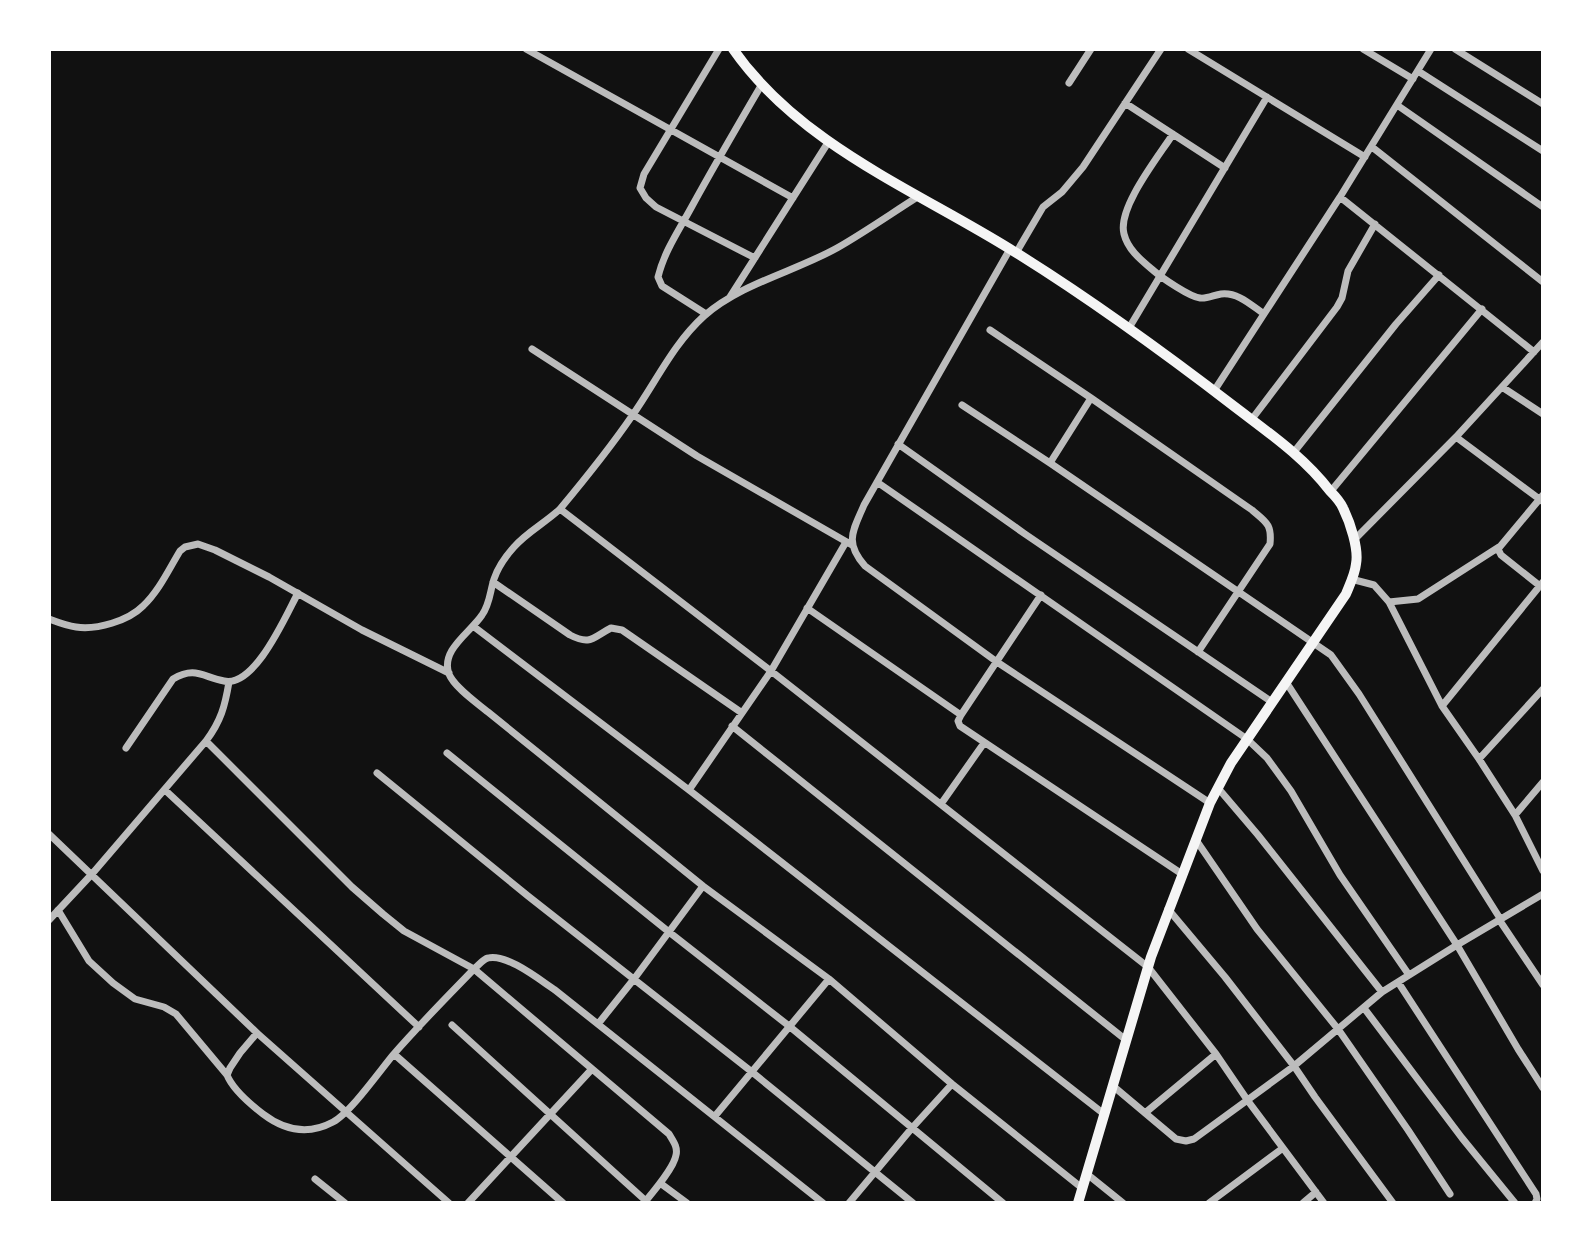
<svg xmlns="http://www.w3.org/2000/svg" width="1592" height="1252" viewBox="0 0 1592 1252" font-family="Literata,serif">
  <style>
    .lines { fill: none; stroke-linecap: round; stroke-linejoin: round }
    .minor { stroke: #bcbcbc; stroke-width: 7 }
    .secondary { stroke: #f5f5f5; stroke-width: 10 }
  </style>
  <rect width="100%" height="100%" fill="#111"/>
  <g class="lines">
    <!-- minor -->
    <path class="minor" d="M526,49L793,198
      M719,49L644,174L640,188L646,198L656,207L755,258
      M1188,49L1365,157
      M1363,49L1413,79
      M1455,49L1543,104
      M1418,71L1543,151
      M1069,83L1091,49
      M1125,103L1225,168
      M1397,105L1543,207
      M1173,134C1159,156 1117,208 1124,234C1128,250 1141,260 1154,271C1162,278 1190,297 1200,298C1207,299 1214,295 1221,294C1238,292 1251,305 1264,314
      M1372,147L1543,282
      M919,196C892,213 865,232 837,248C794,272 742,283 704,316C673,344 656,382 632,416C610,448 585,479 560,509C545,523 527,532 514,547C505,557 498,567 494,579C490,591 490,604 482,615C471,632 440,650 449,674C454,687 477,703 488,712L703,886L829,979L952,1084L1082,1188
      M1340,197L1534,352
      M1010,249L864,505C853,531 844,542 865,566L997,662L1210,803
      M1016,253L1043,207L1062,192L1083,167L1161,49
      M730,297L829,141
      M706,314L662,286L658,277C664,252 679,230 691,208C714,166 738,125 762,84
      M1129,328L1267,97
      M990,330L1091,398L1252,510C1266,522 1272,524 1270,544L1198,652
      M532,349L697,456L852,545
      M1502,387L1543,414
      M1214,391L1340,197L1431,49
      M962,405L1050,463L1331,655L1359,694L1501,920L1500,921L1543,985
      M1252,419L1337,307L1342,298L1348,271L1375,224
      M1456,437L1542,501
      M898,444L1025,534L1272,702
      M1294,452L1396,324L1439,275
      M1050,463L1091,398
      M877,482L1247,739L1267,758L1291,791L1340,875L1409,975
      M1331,491L1482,309
      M560,509L771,671L1148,967L1216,1054L1248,1101L1324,1203
      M1354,540L1456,437L1543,342
      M1351,579L1374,585L1389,602L1442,706L1479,759L1515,815L1543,871
      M493,582L570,635C591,646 593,637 611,628L622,630L742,713
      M1540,586L1501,555L1498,549L1543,495
      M1389,602L1418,599L1499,547
      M807,608L961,715L958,721L960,726L1182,874
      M49,619C57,622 67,626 76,627C97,630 128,621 143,606C159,591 169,569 180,551L185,547L198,544L215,550L269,577L362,630L449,673
      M473,626L689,790L1104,1114
      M1286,682L1457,945L1518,1049L1543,1088
      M1442,706L1543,582
      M961,715L1041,595
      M732,726L1126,1040
      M206,741L352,887L383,914L404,931L474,969L669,1134C673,1141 678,1147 676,1155C674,1168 653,1192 644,1203
      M126,748L173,679C195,666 203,677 224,681C255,688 286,615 298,593
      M447,753L669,932L789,1026L1003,1203
      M1479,759L1543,689
      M377,773L528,896L752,1072L913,1203
      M1218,788L1258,835L1382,992
      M165,790L419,1027
      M689,790L771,671L846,542
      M941,804L984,743
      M1515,815L1543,782
      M49,834L257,1033L449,1203
      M1196,840L1257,929L1338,1029L1408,1130L1450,1194
      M1168,909L1225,977L1294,1066L1315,1097L1393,1203
      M58,910L89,961L113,983L135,999L164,1007L176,1014L227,1075
      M49,920L92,874L206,741C221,721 225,706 229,682
      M1398,982L1536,1194L1537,1199L1535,1203
      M1364,1008L1462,1138L1515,1203
      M598,1024L634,979L703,886
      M452,1025L646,1201
      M257,1033L240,1053L230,1068L227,1075C233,1090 250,1104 263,1114C284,1130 307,1136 333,1122C350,1113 379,1072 393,1055C419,1025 447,997 474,969C478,966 483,959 488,958C506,953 540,980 555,990L823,1203
      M394,1054L563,1203
      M1113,1086L1176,1139L1186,1141L1194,1139L1294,1066L1382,992L1457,945L1543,894
      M1145,1113L1216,1054
      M715,1116L829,979
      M1087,1174L1123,1203
      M315,1179L345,1203
      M660,1183L687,1203
      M468,1203L592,1069
      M849,1203L912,1128L952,1084
      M1209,1203L1283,1148
      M1303,1203L1316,1192"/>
    <!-- secondary -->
    <path class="secondary" d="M733,49C799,144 915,190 1010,249C1088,297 1162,351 1235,407C1269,433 1304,457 1330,491C1335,496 1340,501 1343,508C1350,522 1359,549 1356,564C1355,574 1350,584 1346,594L1231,763L1210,803L1151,957L1078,1203"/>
  </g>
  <!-- border -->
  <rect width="1592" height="1252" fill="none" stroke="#ffffff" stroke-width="102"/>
</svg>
